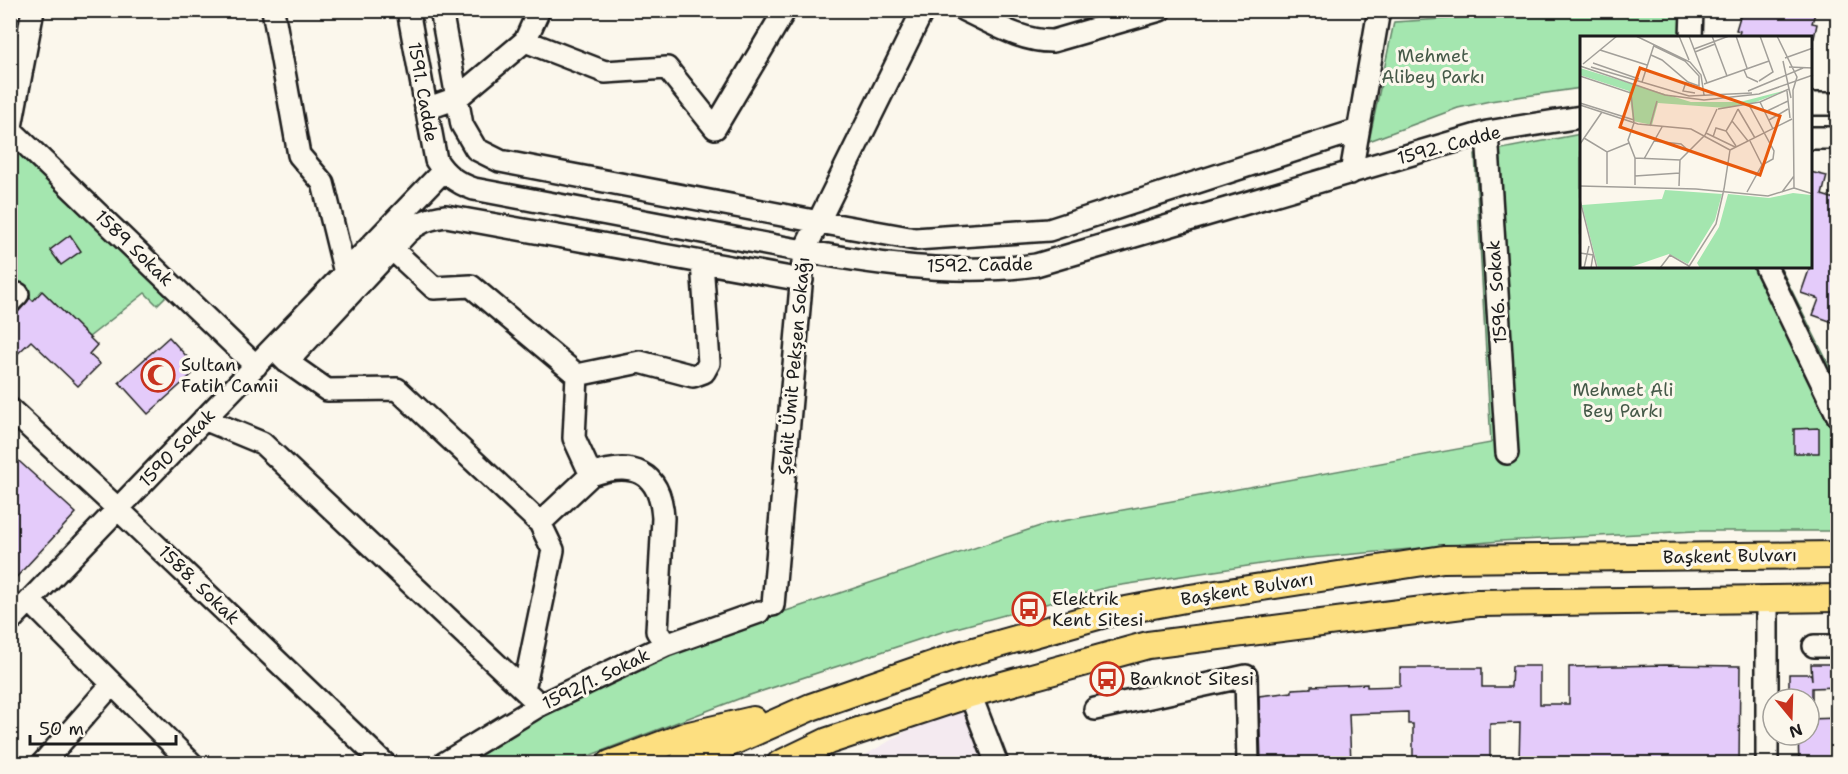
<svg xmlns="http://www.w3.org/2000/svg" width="1848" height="774" viewBox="0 0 1848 774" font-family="'Shantell Sans',sans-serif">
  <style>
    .built { fill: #f4eaf0 }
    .green { fill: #a4e6af; stroke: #608166; stroke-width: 1.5 }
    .building { fill: #e4cbfa; stroke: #1c1c1c; stroke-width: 1.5 }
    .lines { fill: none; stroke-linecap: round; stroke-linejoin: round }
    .minor-casing { stroke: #1c1c1c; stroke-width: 26 }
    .major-casing { stroke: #1c1c1c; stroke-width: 30 }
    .minor { stroke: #fbf7ec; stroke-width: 21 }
    .major { stroke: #fddf80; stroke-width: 26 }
    .labels { text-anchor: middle; stroke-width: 6; stroke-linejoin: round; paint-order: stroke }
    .park-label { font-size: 18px; fill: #455948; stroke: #fbf7ec }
    .street-label { font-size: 18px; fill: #1c1c1c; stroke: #fbf7ec }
    .poi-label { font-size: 18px; fill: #1c1c1c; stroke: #fbf7ec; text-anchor: start }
    .inset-road { fill: none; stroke: #a29f99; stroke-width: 1.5 }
    .view { fill: #e8590c; fill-opacity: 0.15; stroke: #e8590c; stroke-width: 3 }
    .inset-edge { fill: none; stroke: #1c1c1c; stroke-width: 3 }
  </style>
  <rect width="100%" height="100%" fill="#fbf7ec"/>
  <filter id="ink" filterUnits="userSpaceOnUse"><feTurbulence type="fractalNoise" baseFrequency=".0167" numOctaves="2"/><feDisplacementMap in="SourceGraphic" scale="12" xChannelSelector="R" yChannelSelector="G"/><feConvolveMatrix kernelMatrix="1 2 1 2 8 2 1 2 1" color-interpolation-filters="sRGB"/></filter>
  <g filter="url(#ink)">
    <!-- built -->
    <path class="built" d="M970,694L997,764H850Z"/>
    <!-- green -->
    <path class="green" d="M1567,11H1683L1682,37L1581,38V88L1490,101L1458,108L1369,141L1394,22Z
      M1581,134V267H1780L1837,381V531H1695L1500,541L1287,560L1109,587L945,631L741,698L570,763L454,764L550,710L672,653L780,613L1046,524L1491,443L1475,154Z
      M10,142L167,295L157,305L145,293L89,337L43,292L33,301L18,286L11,293Z"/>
    <!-- building -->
    <path class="building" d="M1742,10H1816L1812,23L1817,24L1814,38H1738L1740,31L1736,30Z
      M1810,172L1827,176L1822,195L1838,200V324L1813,315L1819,299L1801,293L1810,267Z
      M70,235L81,251L61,265L50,250Z
      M42,291L97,345L89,354L100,364L78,386L31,341L10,361V314L19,311L30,298L33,301Z
      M169,337L198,369L148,414L119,382Z
      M1819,428V453H1794V429Z
      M10,453L76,513L10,584Z
      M1811,664H1838V687L1812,688V699H1789V674H1811L1812,680Z
      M1665,665L1740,666L1739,764H1569V761H1519L1520,723L1490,724V764H1413V724H1408V712L1349,714L1351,763L1261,764L1259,696L1292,692V689L1311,688V686L1367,684V687L1400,686V668H1482V687H1511L1512,666H1540V704H1569V667Z
      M1838,718V764H1799L1798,735H1809V719Z"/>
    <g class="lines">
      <!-- minor casing -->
      <g class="minor-casing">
        <path id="minor" d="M273,10L299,155L323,183L345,273
          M408,10L436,160C445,175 457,183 474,189C560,206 647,222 734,238C830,256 938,279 1036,265L1487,132L1581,117
          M441,10L462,125L476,149L500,161L819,222L915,239L1049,230L1358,130
          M964,10C992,23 1022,42 1053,41L1160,10
          M1691,38L1692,10
          M525,41L539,10
          M1810,104H1838
          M426,109L457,98L525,41L605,72L667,68L715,128L785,10
          M12,131L256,366
          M10,132L33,10
          M1487,132L1507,453
          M1810,138H1838
          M1351,173L1379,10
          M392,249L434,288L471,286L577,375L574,438L591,475L540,523
          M1766,267L1838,416
          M10,302L18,294
          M278,353L287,362L327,390L397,389L540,523L553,550L524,690
          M287,362L407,233C419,222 430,218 446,216L802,280
          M577,375L640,362L693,376L704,372L709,363L702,262
          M10,409L118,509L385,764
          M204,419L262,443L540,705
          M591,475C632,461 660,470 663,518L657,631L666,645
          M1767,599V764
          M30,601L192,764
          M773,605L804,251L923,10
          M10,621L443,171
          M1814,646H1838
          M970,694L997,764
          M1095,709L1246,676L1248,764
          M42,764L112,684
          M443,764L540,705L666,645L759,612"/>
      </g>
      <!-- major casing -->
      <g class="major-casing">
        <path id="major" d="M610,764L685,736L753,720
          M682,764L811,707L963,654L1105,614L1190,598L1443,559L1838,555
          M780,764L828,741L970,694L1148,645L1478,603L1838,598"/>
      </g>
      <!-- minor -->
      <use href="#minor" class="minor"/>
      <!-- major -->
      <use href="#major" class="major"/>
    </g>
  </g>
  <!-- icons -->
  <defs>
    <g id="mosque-ring" transform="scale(1.725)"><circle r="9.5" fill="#fbf7ec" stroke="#c8321e" stroke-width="1.5"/><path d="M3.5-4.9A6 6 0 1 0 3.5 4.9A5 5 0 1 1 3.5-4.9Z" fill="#c8321e"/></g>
    <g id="bus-ring" transform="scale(1.725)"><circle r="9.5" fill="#fbf7ec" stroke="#c8321e" stroke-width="1.5"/><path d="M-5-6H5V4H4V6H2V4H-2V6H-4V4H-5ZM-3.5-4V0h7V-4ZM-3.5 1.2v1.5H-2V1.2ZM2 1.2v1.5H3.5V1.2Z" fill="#c8321e"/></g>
  </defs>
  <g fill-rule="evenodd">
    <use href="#mosque-ring" x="158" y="375"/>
    <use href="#bus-ring" x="1029" y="609"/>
    <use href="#bus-ring" x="1107" y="679"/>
  </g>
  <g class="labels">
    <!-- park labels -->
    <g class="park-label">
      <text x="1433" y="62">Mehmet<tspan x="1433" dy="21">Alibey Parkı</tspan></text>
      <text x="1623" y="396">Mehmet Ali<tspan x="1623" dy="21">Bey Parkı</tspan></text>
    </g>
    <!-- street labels -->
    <g class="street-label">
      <text transform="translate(423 92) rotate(80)" y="6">1591. Cadde</text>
      <text transform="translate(1449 145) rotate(-15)" y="6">1592. Cadde</text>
      <text transform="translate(134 248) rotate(44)" y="6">1589 Sokak</text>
      <text transform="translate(980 265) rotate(-1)" y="6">1592. Cadde</text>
      <text transform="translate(1497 292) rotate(-94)" y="6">1596. Sokak</text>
      <text transform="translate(794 366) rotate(-85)" y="6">Şehit Ümit Pekşen Sokağı</text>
      <text transform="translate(177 448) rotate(-46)" y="6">1590 Sokak</text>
      <text transform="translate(1730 556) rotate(-1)" y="6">Başkent Bulvarı</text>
      <text transform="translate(199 585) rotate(44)" y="6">1588. Sokak</text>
      <text transform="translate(1247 589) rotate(-9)" y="6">Başkent Bulvarı</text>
      <text transform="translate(596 679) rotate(-26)" y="6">1592/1. Sokak</text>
    </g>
    <!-- poi labels -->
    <g class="poi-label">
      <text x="181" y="371">Sultan<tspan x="181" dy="21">Fatih Camii</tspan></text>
      <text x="1052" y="605">Elektrik<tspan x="1052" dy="21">Kent Sitesi</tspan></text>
      <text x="1130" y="685">Banknot Sitesi</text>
    </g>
  </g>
  <!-- overview -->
  <g transform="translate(1580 36)">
    <rect width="232" height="232" fill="#fbf7ec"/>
    <path d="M0,32L111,66H160L207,54L173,67L146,72L78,67L72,89L53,85L49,55L0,39ZM85,154L142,158L135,184L108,228L89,218L48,232H18L2,169L82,163ZM213,157L231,159L232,232H120L117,227L139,191L148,158L189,162Z" fill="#a4e6af"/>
    <path class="inset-road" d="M56,0L110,26L121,39L124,59M99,0L109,24M109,0L127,47M132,0L147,40M156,0L167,32M114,13L149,0M20,14L67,29M115,16L135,8M71,19L82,24L108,46L119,50V40L105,25L74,10M205,22L233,12M203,25L211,62M13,27L59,43M3,28L37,0M0,30L85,59L124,64L179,58L233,39M11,31L109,60L172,57M209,31L233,32M164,34L167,41L178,46M0,40L51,57L54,87L48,104L55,122V149M179,45L193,36L180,0M62,46L74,9M106,46L103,55L115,57M124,48L189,25M168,55L223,32M207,55L210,82M180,66L193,93M0,67L54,84M0,69L58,88L111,93L150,114M138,73L180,66L209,53M158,73L152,85L168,105M158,73L175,102M185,76L208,65M189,84L208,73M152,85L146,95L156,110M70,90L77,65M126,97L155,111M133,101L136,92L146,95M4,102L27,116L49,107M74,105L101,108L109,115M170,105L182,129M0,108L22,76M150,114L212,83M55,122L100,124L125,99L137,73M64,123L82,91M55,140L100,137M27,148V116M0,150L116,153L188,160L214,152L213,54L217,41L197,0M99,150L100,124M214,152L233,158M144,153L150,114M167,156L182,129L193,123L194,115L169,69M202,156L214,140M0,164L17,232M0,217L13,219L11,232M4,232L9,210M80,232L90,219L109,230M108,232L136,188L144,153"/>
    <path class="view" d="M60,32L200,80L180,139L40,91Z"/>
    <rect width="232" height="232" class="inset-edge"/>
  </g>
  <!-- margin -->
  <rect width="1848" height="774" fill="none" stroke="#fbf7ec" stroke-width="36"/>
  <rect x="18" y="18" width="1812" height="738" fill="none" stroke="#1c1c1c" stroke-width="2" filter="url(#ink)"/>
  <!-- north arrow -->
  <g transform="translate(1791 717) rotate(161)"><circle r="28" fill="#fbf7ec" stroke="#a29f99" stroke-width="1.5"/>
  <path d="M0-4.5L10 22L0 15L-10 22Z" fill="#c8321e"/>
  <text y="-9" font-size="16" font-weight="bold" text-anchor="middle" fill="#1c1c1c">N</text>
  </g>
  <!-- scale -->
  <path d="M30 735v9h146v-9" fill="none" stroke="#1c1c1c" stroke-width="3"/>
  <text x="39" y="735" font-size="18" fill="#1c1c1c" stroke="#fbf7ec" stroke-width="4.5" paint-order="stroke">50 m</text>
</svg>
